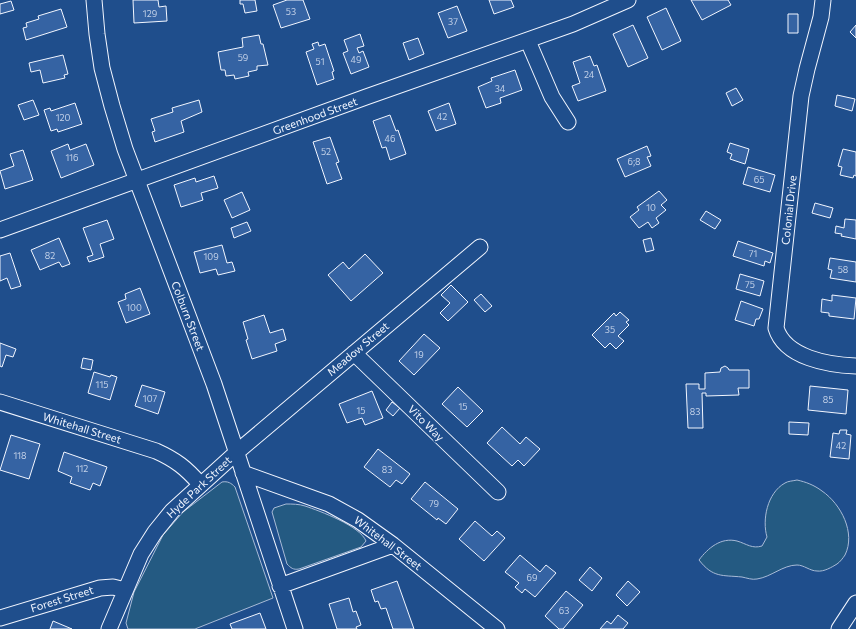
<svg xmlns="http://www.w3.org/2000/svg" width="856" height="629" viewBox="0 0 856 629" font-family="Commissioner,sans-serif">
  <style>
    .green { fill: #245a82; stroke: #a8bbd7 }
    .building { fill: #3563a3; stroke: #f2f6ff }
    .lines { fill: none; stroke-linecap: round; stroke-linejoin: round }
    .minor-casing { stroke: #f2f6ff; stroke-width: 17 }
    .minor { stroke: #1f4e8c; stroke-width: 15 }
    .labels { text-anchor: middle; stroke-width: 3; stroke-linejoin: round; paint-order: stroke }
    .number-label { font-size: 9px; fill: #c3d1e8 }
    .street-label { font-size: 11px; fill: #f2f6ff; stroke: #1f4e8c }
  </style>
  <rect width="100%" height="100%" fill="#1f4e8c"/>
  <!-- green -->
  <path class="green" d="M797,480C806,482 814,485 822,491C841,504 856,533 845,555C843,558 840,562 837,564C832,567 824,572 817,571C810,571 804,565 797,565C783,565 771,577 757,579C752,580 747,578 742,577C722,575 713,578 699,560C708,548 721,537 737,541C747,544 752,549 762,546L767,537C762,520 767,493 785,483C788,481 793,481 797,480Z
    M222,482C228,481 231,483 235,487L273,598L195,629H128L126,623L134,592L163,535L183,512Z
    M286,504C292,504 299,504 305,506C320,511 360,526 366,541L361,547L299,569C293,570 291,568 287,564L272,512L274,508Z"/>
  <!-- building -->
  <path class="building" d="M133,0H158L159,7L166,6L167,21L134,23Z
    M240,0H255L257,11L245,13L243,4H240Z
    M287,0H303L310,19L281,28L273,5Z
    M489,0H511L514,7L494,14Z
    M691,0H728L731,5L702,20Z
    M11,1L14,10L0,14V4Z
    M457,6L467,31L448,38L438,13Z
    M666,8L681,41L662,50L647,17Z
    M61,9L67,27L26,40L23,28L27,27L26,23L39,19L38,16Z
    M788,14H798V33H788Z
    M633,25L648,58L628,67L613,34Z
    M856,25V38L850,32Z
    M360,34L364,46L357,48L359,53L363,51L369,67L351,74L343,53L348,51L344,40Z
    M259,35L261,44H263L268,65L257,66V70L248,72L249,76L235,79L234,75L226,76L225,70H221L218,52L243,47L242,38Z
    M418,38L424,54L409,60L403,43Z
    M318,42L319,46L325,44L334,71L332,72L334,79L317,85L306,52L314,49L312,44Z
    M63,55L68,74L64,75L65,78L43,83L40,70L31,72L29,63Z
    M590,56L594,66L597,65L606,91L578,101L572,86L580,83L573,62Z
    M515,70L522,90L500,98L501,103L486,108L478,87L492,81L491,78Z
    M736,88L743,100L732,106L726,93Z
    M837,95L855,99L852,111L835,106Z
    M33,100L39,115L24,120L18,105Z
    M199,100L202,112L181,121L184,132L155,142L152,132L155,131L151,119L173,112L172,108Z
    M75,103L82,124L58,132L57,129L51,131L44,110L50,108L51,111Z
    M449,103L456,124L436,131L428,111Z
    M390,115L396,131L398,130L406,154L390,160L386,147L382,148L373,121Z
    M330,137L339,162L336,163L342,179L327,184L313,142Z
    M730,143L749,149L745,164L730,159L732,154L727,152Z
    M68,144L70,150L86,144L94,165L61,178L51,151Z
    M647,146L651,156L647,157L651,166L625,177L617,159Z
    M843,149L856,152V176L854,175L853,178L840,175L842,167L838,166Z
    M23,150L33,180L5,189L0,171L14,166L10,154Z
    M748,167L775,175L770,192L743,184Z
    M214,176L218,188L201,193L203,200L181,207L174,185L195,178L196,182Z
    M659,191L667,200L661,205L666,210L656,218L659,223L652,228L648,222L639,228L630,217L639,210L637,207Z
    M242,192L250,210L232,218L224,200Z
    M815,203L833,208L830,218L812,213Z
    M706,211L721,220L715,229L700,220Z
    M845,219L856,220V239L841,236L842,234L835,233L836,226L844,228Z
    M107,220L114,239L100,244L104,257L89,262L87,257L93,255L83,228Z
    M247,222L251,231L234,238L231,228Z
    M59,238L70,264L62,267L59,262L40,270L31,250Z
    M651,238L654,250L646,252L643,240Z
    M738,241L773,253L770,263L765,261L764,266L733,256Z
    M222,245L227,263L232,262L235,271L218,275L216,269L200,273L194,252Z
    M10,253L21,286L11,289L7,278L0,281V256Z
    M365,254L383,273L351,301L328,275L343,262L349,269Z
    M830,258L856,262V282L830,278L832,270L828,269Z
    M740,274L764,281L760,296L736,289Z
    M451,285L468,302L448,321L440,313L450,303L441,295Z
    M140,288L150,314L126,323L118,302L126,299L125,294Z
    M481,294L492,306L485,312L474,300Z
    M832,295L856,298L854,319L829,316V313L821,312L822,299L832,301Z
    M741,301L763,309L759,319H756L754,326L735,320Z
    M620,312L629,320L626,322L629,325L618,336L624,341L616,349L610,343L605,348L592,335L614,313L616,316Z
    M264,315L270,333L283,329L286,340L275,344L277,351L252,359L246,340L248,339L243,322Z
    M424,334L440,348L414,375L399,361Z
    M0,343L16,349L13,357L6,355L2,367L0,366Z
    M83,358L93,360L91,370L81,368Z
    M725,366L728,368L729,370H749V388H738L739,395L706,396V393H702L703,428H688L686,384H699V389H705V373L720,372L721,368Z
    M94,372L110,377L111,375L117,377L110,400L88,393Z
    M142,385L165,392L158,414L135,406Z
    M810,386L848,390L846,414L808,410Z
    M458,387L483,411L467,427L442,404Z
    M372,391L383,418L365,425L362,418L347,423L339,404Z
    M392,402L400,408L393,416L386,410Z
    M789,422L809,423L808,435L789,434Z
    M502,427L520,444L526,437L540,449L524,466L518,460L512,466L487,443Z
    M840,430H847L846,434L851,435L849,459L830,457L833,433L839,434Z
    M11,435L40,444L29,479L0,470Z
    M378,449L410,474L402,484L396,480L390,487L364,467Z
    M64,452L107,467L100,486L93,483L90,490L70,483L72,477L58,471Z
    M425,482L458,509L446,524L438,518L437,520L411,499Z
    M475,521L492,536L497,531L505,538L484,561L459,539Z
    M520,555L540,572L546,565L556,573L535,597L525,589L522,593L515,587L519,583L505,572Z
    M590,567L602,578L592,591L579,580Z
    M397,581L414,629H393L386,608L381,609L378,601L375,602L371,590Z
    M628,581L640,592L627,606L616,595Z
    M566,591L583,605L563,629H559L545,616Z
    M349,598L353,612L356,611L361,625L356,627L357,629H337L329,604Z
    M260,613L266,629H232L230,624Z
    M618,615L628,623L623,629H600L607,621L611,624Z
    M53,621L72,629H50Z"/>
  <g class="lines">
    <!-- minor casing -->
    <g class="minor-casing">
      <path id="minor" d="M94,0L97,34L102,68L112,106L125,149L214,384L295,629
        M823,0L821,17L807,69L801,96L776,328C785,358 829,365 856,366
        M528,41L552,97L568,122
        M0,230L366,97L573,24L628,0
        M354,353L498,492
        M0,402L156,451C176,460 186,468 200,484
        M243,473L329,504L358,520L393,545L497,629
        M280,586L393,545
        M0,618L100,588L113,587L125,590
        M109,629L141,554L155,532L172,511L237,452L480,247
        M839,629L856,603"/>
    </g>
    <!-- minor -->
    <use href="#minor" class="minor"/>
  </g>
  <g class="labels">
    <!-- number labels -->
    <g class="number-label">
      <text x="291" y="15">53</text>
      <text x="150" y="17">129</text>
      <text x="453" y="25">37</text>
      <text x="243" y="61">59</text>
      <text x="356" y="63">49</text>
      <text x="320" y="65">51</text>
      <text x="589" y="78">24</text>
      <text x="500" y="92">34</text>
      <text x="442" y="120">42</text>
      <text x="63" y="121">120</text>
      <text x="390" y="142">46</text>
      <text x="326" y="155">52</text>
      <text x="72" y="161">116</text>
      <text x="634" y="165">6;8</text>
      <text x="759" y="183">65</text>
      <text x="651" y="211">10</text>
      <text x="753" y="257">71</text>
      <text x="50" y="259">82</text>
      <text x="211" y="260">109</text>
      <text x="843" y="273">58</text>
      <text x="750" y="288">75</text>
      <text x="134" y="311">100</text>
      <text x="610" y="333">35</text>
      <text x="419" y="358">19</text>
      <text x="102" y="388">115</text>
      <text x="150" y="402">107</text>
      <text x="828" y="403">85</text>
      <text x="463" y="410">15</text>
      <text x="361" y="414">15</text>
      <text x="695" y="415">83</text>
      <text x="841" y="449">42</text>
      <text x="20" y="459">118</text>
      <text x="82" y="472">112</text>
      <text x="387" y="473">83</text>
      <text x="434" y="507">79</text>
      <text x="532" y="581">69</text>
      <text x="564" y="614">63</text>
    </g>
    <!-- street labels -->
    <g class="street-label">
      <text transform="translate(315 116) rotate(-20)" y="4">Greenhood Street</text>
      <text transform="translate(789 210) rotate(-84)" y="4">Colonial Drive</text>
      <text transform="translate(188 316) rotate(69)" y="4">Colburn Street</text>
      <text transform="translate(358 349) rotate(-40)" y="4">Meadow Street</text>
      <text transform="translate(426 423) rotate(45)" y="4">Vito Way</text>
      <text transform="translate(82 428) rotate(17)" y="4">Whitehall Street</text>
      <text transform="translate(199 487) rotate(-43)" y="4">Hyde Park Street</text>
      <text transform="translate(388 543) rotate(37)" y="4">Whitehall Street</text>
      <text transform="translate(62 599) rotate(-17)" y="4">Forest Street</text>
    </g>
  </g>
</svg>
